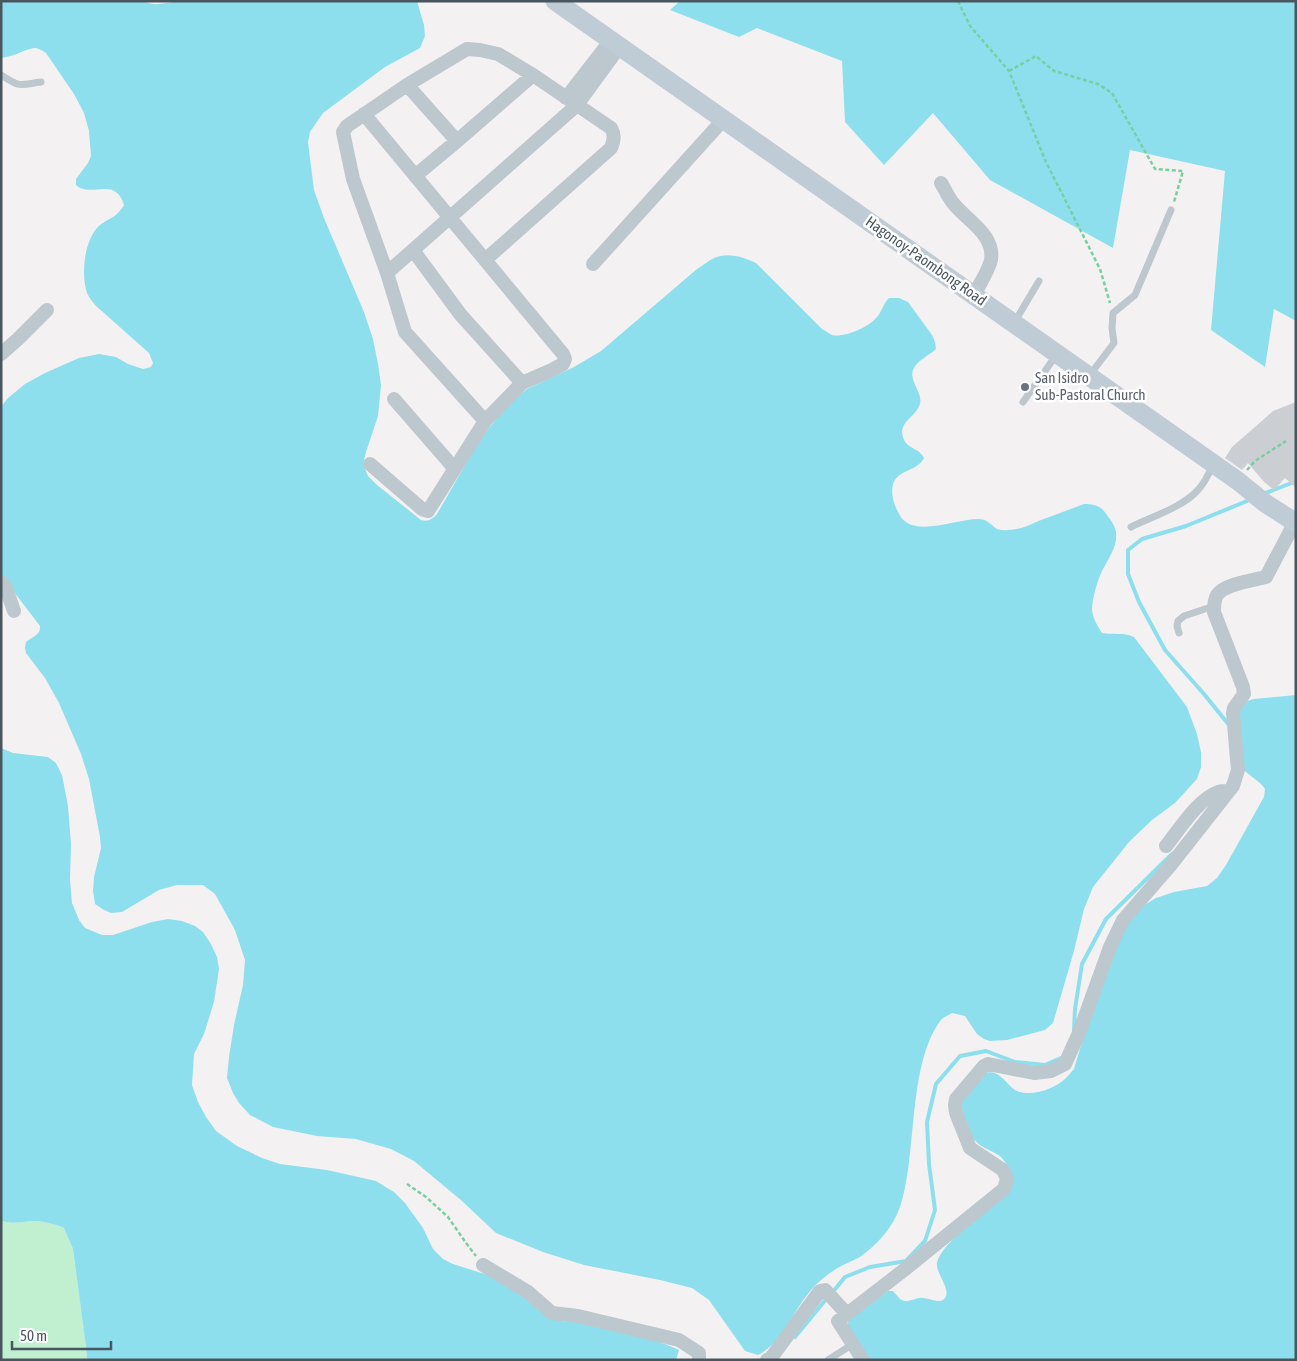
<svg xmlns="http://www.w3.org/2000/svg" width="1297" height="1361" viewBox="0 0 1297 1361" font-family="'Asap Condensed',sans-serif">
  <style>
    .green { fill: #c1f0d0 }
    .water { fill: #8edfed }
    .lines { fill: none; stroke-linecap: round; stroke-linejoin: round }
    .stream { stroke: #8edfed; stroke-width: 4 }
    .building { fill: #cbcfd4 }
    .path { stroke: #78cf9f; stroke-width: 2.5; stroke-dasharray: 4 2.5; stroke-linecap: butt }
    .service { stroke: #bdc7ce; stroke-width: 7 }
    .minor { stroke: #bdc7ce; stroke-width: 14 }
    .secondary { stroke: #bfcbd5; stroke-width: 19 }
    .worship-dot { fill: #6b7280; stroke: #fff; stroke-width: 2 }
    .labels { text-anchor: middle; stroke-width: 5; stroke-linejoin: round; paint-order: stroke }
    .street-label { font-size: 15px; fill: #49565f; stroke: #fff }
    .worship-label { font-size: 15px; fill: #5b616d; stroke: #fff; text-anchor: start }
  </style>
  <rect width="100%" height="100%" fill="#f4f1f2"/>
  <!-- green -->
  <path class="green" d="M1,1220C12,1226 25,1220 37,1221C46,1222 55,1224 64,1228L73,1249L86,1347L87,1360H1Z"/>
  <!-- water -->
  <path class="water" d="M1,1H144C154,7 166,3 177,1H417L424,25L425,36L420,48L385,67L323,113L310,132L308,142L314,190L324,218L364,312L373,339L378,364L381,385L378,416L366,452L363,464L368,476L377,485L421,520C429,522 432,519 437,514L472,453L488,429L510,403L527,389L574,367L601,351L697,269C702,266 708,261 714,258C728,252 743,257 756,263L822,329C825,330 829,334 832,335C844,338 869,327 876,318C882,312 883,304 889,298H899L908,302L932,335L935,342L936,349C929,356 917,360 913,370C909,382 923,392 920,404C916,417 898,422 903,437C906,449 920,448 924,458C917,472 898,469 893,484C891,493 893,502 897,510C899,514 902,520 906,522C922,534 959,519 978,519C987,519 990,524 997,529C1003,531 1010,530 1016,529C1025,528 1033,523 1041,520C1056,515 1070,509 1084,504C1095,504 1101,506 1107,515C1111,520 1115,526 1116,532C1118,546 1108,559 1102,571C1097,582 1093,596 1092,608C1092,617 1097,625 1102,633C1113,635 1124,632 1134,637L1187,707L1197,734L1201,752V767L1197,779L1175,803L1152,820L1129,842L1093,887L1084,909L1074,951L1053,1023L1045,1030L1007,1040L990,1041L984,1039L977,1034L965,1016L952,1013C949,1015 944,1017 942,1019C937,1024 933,1033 930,1039C914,1077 914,1128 908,1170C906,1182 904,1195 900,1207C893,1227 878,1244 860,1257C855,1260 849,1262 843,1265C832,1271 821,1279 813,1288C793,1309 785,1341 758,1355L745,1351L709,1300L692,1288L660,1280L584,1265L543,1252L496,1233L462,1201L414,1161L391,1149L356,1139L317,1136L273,1127L250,1115L239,1103L233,1093L227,1078L229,1057L234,1025L243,985L245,960L235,930L215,894L203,885H177L159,890L122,912L111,913L104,910L95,904L93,891L94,877L101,848L100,837L89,779L81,754L59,703L45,678L26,653L25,648L26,642C32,637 41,635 40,626L1,575V407L8,398L25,384L45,373L79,358L99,354L116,357L128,364L143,369L151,367L153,363L149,353L95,305C93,302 90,299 88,295C80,277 84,238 100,225C111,217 116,218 124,205C115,175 91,199 76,185V179L88,163L91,156L89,131L84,113L74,94L46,53C42,50 38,48 34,48C23,50 13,57 1,58Z
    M680,1H1296V321L1274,309L1265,367L1211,330L1225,171L1130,150L1113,248L990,180L933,113L884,165L845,122L842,61L757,28L739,37L670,10Z
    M1296,695V1360H868L848,1327V1323L849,1320L888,1291H893L900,1299L904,1301C911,1302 917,1297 923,1298C930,1298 939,1305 945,1298C951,1289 937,1275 937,1265C937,1246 988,1210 1004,1197L1009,1167C1006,1164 1004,1160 1001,1157C995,1152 987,1150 980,1145C967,1135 964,1118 961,1103C966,1096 978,1076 986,1073C999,1069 1006,1084 1015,1090C1030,1098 1055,1089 1066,1078C1069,1075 1071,1072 1074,1069L1096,995L1120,932L1143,906L1156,898L1174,892L1207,886L1217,878L1226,865L1260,804L1264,797L1265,789C1259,780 1249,776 1242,768L1238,714L1247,701L1254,699Z
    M1,748L13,753L48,757L56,763L62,775L68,806L71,844L70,880L72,903L79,920L85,928L102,935H113L152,922L168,919L182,921L195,926L203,932L211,944L217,957L219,969L214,1002L204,1034L194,1054L192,1085L198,1102L206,1117L216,1131L237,1146L262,1158L280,1164L327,1170L376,1181L394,1192L405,1203L423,1228L433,1249L443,1259L453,1264L497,1278L561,1321L569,1322L578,1321C613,1329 647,1335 679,1350L676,1360H87L86,1347L73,1249L64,1228C55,1224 46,1222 37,1221C25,1220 12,1226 1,1220Z"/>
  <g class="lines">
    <!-- stream -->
    <path class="stream" d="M1263,494L1294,482
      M1229,725L1204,694L1165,650L1139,602L1128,574V550L1142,539L1186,526L1252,499
      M1074,1030L1075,1009L1082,964L1106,919L1172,854
      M832,1293L845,1277L870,1267L906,1261L925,1241L935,1210L929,1164L927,1122L936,1084L960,1056L986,1051L1015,1062L1045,1065L1061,1058
      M795,1337L827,1298"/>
  </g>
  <!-- building -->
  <path class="building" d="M1296,402V488L1285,478L1274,490L1264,482L1248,463L1242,470L1225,458L1232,447L1273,411Z"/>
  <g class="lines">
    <!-- path -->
    <path class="path" d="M958,1L970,26L1009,71L1046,162L1100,269L1110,303
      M1009,71L1036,56L1054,71L1098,84L1112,93L1155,169L1183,171L1174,202
      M1247,470L1255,461L1286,441
      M407,1184L426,1197L448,1217L466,1243L476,1256"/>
    <!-- service -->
    <path class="service" d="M1,75C21,88 19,85 41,82
      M1014,323L1039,281
      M1089,376L1114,343L1112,328L1113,313L1135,295L1171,210
      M1023,402L1057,354
      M1131,527C1151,517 1181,508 1197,491C1204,484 1209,474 1213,464
      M1179,633L1177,626L1178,621L1184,616L1214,606
      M828,1360L853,1344"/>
    <!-- minor -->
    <path class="minor" d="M407,85L457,141
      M566,98L611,40
      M364,114L563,354L565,359L563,364L552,370L522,383L485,421L428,511L422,509L370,464
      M415,176L457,141L533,75
      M941,183C945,189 948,197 953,203C966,220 995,234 991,260C989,270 979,285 974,295
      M413,250L460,314L522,383
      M593,264L724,119
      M387,273L577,105L620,46
      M1,354L18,339L47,310
      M394,399L454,468
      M485,421L405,332L387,273L353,179L343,132L347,126L407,85L467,49L480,50L498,54L533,75L611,128C615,135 614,140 611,148L485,260
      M1,582L6,588L14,611
      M1166,846C1179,830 1198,799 1218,792C1221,791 1225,791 1229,791
      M483,1265L528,1292L552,1313L578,1316L679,1340L699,1353V1360
      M767,1360L771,1358L820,1291L825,1290L847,1314
      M863,1360L838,1321L904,1270L1004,1189L1007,1179L1003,1170L970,1148L956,1113L955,1105L956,1099L984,1066L988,1064L1034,1073L1051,1071L1065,1064L1079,1033L1110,947L1123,920L1170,866L1233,786L1238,770L1233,713L1234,708L1244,694L1243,687L1214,612C1214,606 1214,600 1217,595C1224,584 1254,580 1266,577L1295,522"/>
    <!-- secondary -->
    <path class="secondary" d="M555,1L1238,481L1265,503L1296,523"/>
  </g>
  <!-- markers -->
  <circle class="worship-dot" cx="1025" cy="387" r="5"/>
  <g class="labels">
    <!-- street labels -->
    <g class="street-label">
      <text transform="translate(926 261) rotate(35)" y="5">Hagonoy-Paombong Road</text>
    </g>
    <!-- worship labels -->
    <g class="worship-label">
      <text x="1035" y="383">San Isidro<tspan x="1035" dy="17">Sub-Pastoral Church</tspan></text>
    </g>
  </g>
  <!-- border -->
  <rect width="1297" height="1361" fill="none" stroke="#49565f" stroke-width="5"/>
  <!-- scale -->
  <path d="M12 1341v8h99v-8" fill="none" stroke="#49565f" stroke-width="2.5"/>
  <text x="20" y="1341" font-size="15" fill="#49565f" stroke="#ffffff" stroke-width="4" paint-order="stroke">50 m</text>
</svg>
